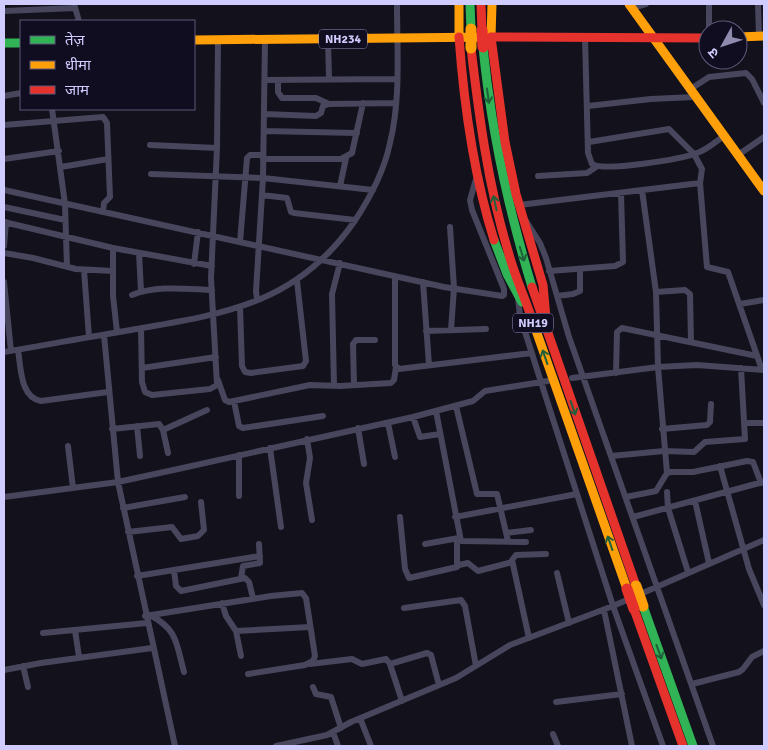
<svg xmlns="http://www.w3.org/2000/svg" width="768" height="750" viewBox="0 0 768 750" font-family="Signika,'Noto Sans Devanagari',sans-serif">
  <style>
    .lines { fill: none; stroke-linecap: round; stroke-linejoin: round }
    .street { stroke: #47465d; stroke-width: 6 }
    .fast { stroke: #30b455; stroke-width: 9 }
    .slow { stroke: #ff9f0a; stroke-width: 9 }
    .jam { stroke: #e5322d; stroke-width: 9 }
    .slow-bridge { stroke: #ff9f0a; stroke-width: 11 }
    .jam-bridge { stroke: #e5322d; stroke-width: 11 }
    .oneway { stroke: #20603a }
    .labels { text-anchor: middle; stroke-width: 5; stroke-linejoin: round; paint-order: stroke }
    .shield { fill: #100d20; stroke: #9793bb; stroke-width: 1 }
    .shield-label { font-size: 12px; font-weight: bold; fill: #d1ccfe }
  </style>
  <rect width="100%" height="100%" fill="#13111c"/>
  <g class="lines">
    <!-- street -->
    <path class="street" d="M74,4L79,21
      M758,4L759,37
      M632,8L646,4
      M4,11L75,8
      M709,30V4
      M585,38L588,153L592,164C604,172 682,159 697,153C707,150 715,142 724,136
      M328,39L329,79
      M265,80L397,79
      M278,80V92L282,98H316L329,104
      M689,90L709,77L746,73L752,79L764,103
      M4,96L21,93
      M588,106L651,99L694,97
      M52,109L65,204L67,267
      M264,114L316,116L321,113L323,106L329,104L396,103
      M4,125L103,117L107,123L110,197L104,203L103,212
      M264,131L357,133
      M589,142L669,129L694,154L702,169L700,183L707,267L728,272L762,370
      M150,145L217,148
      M738,155L764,137
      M4,159L59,151
      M263,159H341L352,153L363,103
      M61,167L108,159
      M151,174L263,178L373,190
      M538,176L587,173L596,167
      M340,186L346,158
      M4,190L444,287L502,296L504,295V289L472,210L470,200L476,179
      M642,190L656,292L658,367L667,473
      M262,195L287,198L291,212L294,213L355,220
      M519,205L700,183
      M4,207L65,220
      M526,221L540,243L546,258L569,337L713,746
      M4,222L113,248L212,266
      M450,227L454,288L451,330
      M240,242L247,158L250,155H263
      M4,246L6,222
      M113,248V296L117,332
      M4,253L33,258L76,269L113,271
      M139,253L141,291
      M194,264L198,232
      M84,270L89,337
      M549,271L615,266L623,262L621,193
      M395,276V365L399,369L532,353
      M4,282L11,351
      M423,282L429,365
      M656,292L685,290L690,294L691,342
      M132,295C157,285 185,289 212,290
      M557,296L573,294L580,291V269
      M518,298L520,316L541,382L613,606L663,746
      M257,300L256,291L263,178L265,39
      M740,304L764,300
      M240,307L242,366L245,372L251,373L303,366L306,361L297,281
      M141,328L142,382L145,392L152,395L210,389L217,385L211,278L217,148L218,40
      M426,331L486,329
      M104,335L118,482L175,746
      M18,350C21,368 20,397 41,401L108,392
      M4,352C46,345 88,337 131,330C223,314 296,305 354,222C370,198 384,172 390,143C401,98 397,50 397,4
      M142,368L216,357
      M616,373L617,332L622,328L757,356
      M572,378L658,367L697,365L764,370
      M218,380L225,400L229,402L310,385L340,386L391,383L394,380L396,367
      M354,385L353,344L356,340H375
      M334,386L332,294L340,263
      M234,401L239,426L243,428L323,416
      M456,406L477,494H497L508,541
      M436,411L461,541L526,542
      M413,417L420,437L440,434
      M388,423L395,457
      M745,423H764
      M137,426L140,456
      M358,428L364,464
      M112,429L159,424L163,430L168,453
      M662,429L707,425L710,422L711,404
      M163,430L207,410
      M307,439L310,458L306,483L312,520
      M68,446L73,488
      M270,448L281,527
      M239,455V496
      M611,456L664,451L694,452L705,442L745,439L741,368
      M720,466L749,569L764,605
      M667,492L668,508L688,572
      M4,497L118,482L178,469L413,417L473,401L485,391L548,381
      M626,497L656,491L667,473L671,472H693L747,461L753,462L761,483
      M695,501L709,563
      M123,508L185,497
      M400,517L405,569L409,578L457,567V539
      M455,517L577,494
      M633,517L763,482
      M128,532L172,527L181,539L198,536L204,530L201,502
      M506,533L531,530
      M425,544L459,538
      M459,565L468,563L478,571L512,562
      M174,570L176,586L181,591L245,578L249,582L253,598
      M557,573L569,623
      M137,576L260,556
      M241,578L243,566L260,563L259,544
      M222,603L226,616L236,631L241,656
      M404,608L461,600L465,606L476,666
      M604,610L632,746
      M150,615C178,630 176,643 184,672
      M145,616L271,596L302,593L306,598L315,656L313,661L305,665L248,674
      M75,630L79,657
      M236,631L310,627
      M43,633L147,623
      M529,638L512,560L516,555L546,554
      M310,664L352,659L362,664L386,659L390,664L402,701
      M390,664L427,653L431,655L439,685
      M23,666L28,687
      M4,670L41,663L152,648
      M692,684L739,672L743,669L752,657L764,651
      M313,687L316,694L331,697L341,728
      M556,702L622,694
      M360,718L371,746
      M333,732L338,746
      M553,734L558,746
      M276,746L327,735L351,722L456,678L510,645L613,606L764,540"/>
    <!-- fast -->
    <path class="fast" d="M470,4L471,29
      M4,43H21
      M483,47C491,129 508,208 532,287
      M494,240L507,274L522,302
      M643,606L693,746"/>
    <!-- slow -->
    <path class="slow" d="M459,4V37
      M629,4L764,191
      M738,37L764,36
      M194,40L491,37L492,4
      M532,319L627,589"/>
    <!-- jam -->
    <path class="jam" d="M481,4L482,30
      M459,37C464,106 473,173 494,240
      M491,37L505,142L516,194L543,285L546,318
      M491,37L708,38
      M471,48C479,116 488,185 508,251C514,274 524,296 532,319
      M532,287L636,586
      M634,609L683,746"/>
    <!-- slow-bridge -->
    <path class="slow-bridge" d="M471,29V48
      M636,586L643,606"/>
    <!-- jam-bridge -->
    <path class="jam-bridge" d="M482,30L483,47
      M627,589L634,609"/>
  </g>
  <!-- one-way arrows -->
  <defs><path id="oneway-shaft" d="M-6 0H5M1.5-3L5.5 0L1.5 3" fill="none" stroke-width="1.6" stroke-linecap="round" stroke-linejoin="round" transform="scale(1.25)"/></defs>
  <g class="oneway">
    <use href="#oneway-shaft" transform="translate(488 96) rotate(82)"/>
    <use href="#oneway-shaft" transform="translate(495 203) rotate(-102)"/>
    <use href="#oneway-shaft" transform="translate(522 254) rotate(73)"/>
    <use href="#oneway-shaft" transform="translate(545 357) rotate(-109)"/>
    <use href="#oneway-shaft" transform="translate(573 408) rotate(71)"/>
    <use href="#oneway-shaft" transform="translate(610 543) rotate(-109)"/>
    <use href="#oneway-shaft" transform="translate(659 652) rotate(70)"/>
  </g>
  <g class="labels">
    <!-- shield labels -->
    <g class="shield">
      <rect x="319" y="29.5" width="48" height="19" rx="4"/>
      <rect x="513" y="313.5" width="40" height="19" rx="4"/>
    </g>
    <g class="shield-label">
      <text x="343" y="43">NH234</text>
      <text x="533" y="327">NH19</text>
    </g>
  </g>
  <!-- border -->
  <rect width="768" height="750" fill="none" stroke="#d1ccfe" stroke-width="10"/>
  <!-- legend -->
  <rect x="20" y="20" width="175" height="90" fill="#100d20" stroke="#5d5979"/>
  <rect x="30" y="36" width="25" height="8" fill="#30b455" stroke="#5d5979"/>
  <text x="65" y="45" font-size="15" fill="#d1ccfe">तेज़</text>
  <rect x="30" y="61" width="25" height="8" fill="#ff9f0a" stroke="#5d5979"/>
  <text x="65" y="70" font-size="15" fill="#d1ccfe">धीमा</text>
  <rect x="30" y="86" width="25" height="8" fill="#e5322d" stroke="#5d5979"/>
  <text x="65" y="95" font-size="15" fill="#d1ccfe">जाम</text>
  <!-- north arrow -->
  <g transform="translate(723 45) rotate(230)"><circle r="24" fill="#100d20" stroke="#5d5979"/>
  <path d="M0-4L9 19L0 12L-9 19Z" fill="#8e8baf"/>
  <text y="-8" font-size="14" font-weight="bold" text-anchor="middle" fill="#d1ccfe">उ</text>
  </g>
</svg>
